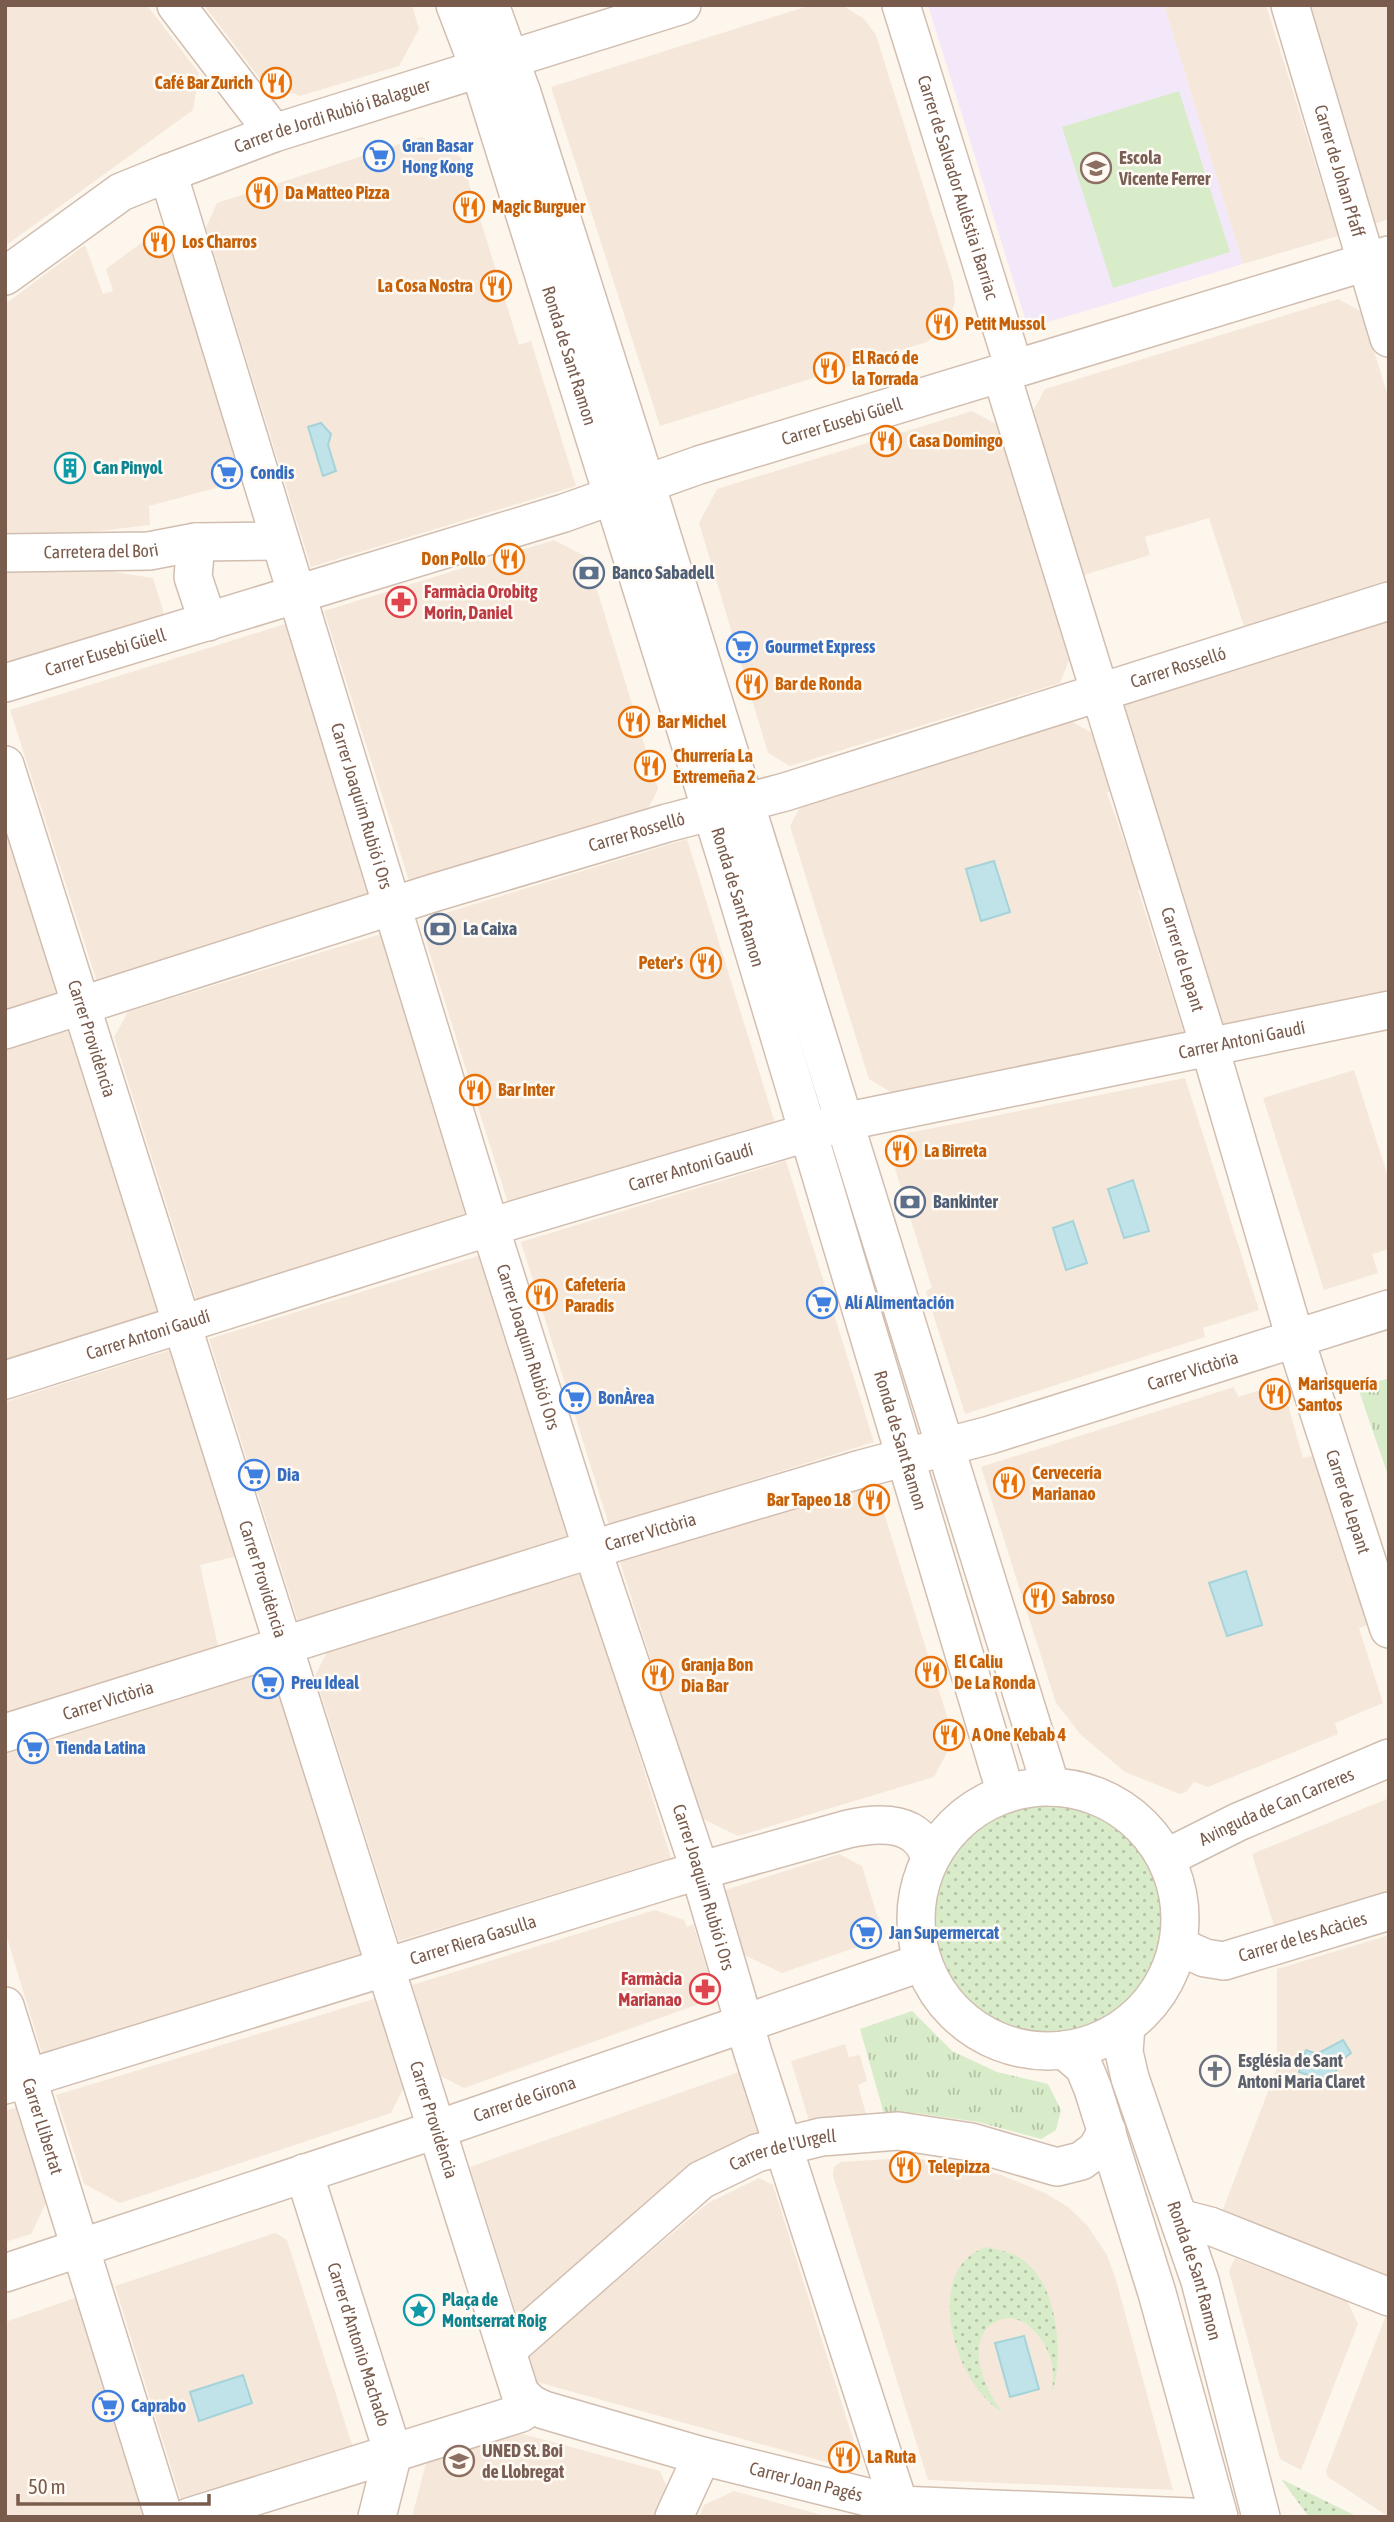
<svg xmlns="http://www.w3.org/2000/svg" width="1394" height="2522" viewBox="0 0 1394 2522" font-family="'Asap Condensed',sans-serif">
  <style>
    .residential { fill: #f5e8da }
    .education { fill: #f3e8fa }
    .grass { fill: url(#grass-dots) }
    .park { fill: url(#park-tufts) }
    .pitch { fill: #d8ecc9 }
    .water { fill: #bfe3e8; stroke: #a5d3da; stroke-width: 2 }
    .lines { fill: none; stroke-linecap: round; stroke-linejoin: round }
    .minor-casing { stroke: #d1beb0; stroke-width: 40 }
    .minor { stroke: #fff; stroke-width: 37 }
    .labels { text-anchor: middle; stroke-width: 5; stroke-linejoin: round; paint-order: stroke }
    .food-label { font-size: 18px; font-weight: bold; fill: #c56008; stroke: #fffaf3; text-anchor: start }
    .street-label { font-size: 18px; fill: #7a5c4d; stroke: #fffaf3 }
    .shop-label { font-size: 18px; font-weight: bold; fill: #366cbe; stroke: #fffaf3; text-anchor: start }
    .education-label { font-size: 18px; font-weight: bold; fill: #785e54; stroke: #fffaf3; text-anchor: start }
    .culture-label { font-size: 18px; font-weight: bold; fill: #0d838f; stroke: #fffaf3; text-anchor: start }
    .service-label { font-size: 18px; font-weight: bold; fill: #4e5e75; stroke: #fffaf3; text-anchor: start }
    .health-label { font-size: 18px; font-weight: bold; fill: #be3a42; stroke: #fffaf3; text-anchor: start }
    .worship-label { font-size: 18px; font-weight: bold; fill: #5b616d; stroke: #fffaf3; text-anchor: start }
  </style>
  <defs>
    <pattern id="grass-dots" width="8" height="8" patternUnits="userSpaceOnUse" patternTransform="scale(1.75)"><rect width="8" height="8" fill="#d8ecc9"/><path d="M2 2h.1M6 6h.1" fill="none" stroke="#b4c2a5" stroke-width="1.8" stroke-linecap="round"/></pattern>
    <pattern id="park-tufts" width="24" height="20" patternUnits="userSpaceOnUse" patternTransform="scale(1.75)"><rect width="24" height="20" fill="#d8ecc9"/><path d="M3 7l-1-3M5 7V3M7 7l1-3M15 17l-1-3M17 17v-4M19 17l1-3" fill="none" stroke="#b4c2a5"/></pattern>
  </defs>
  <rect width="100%" height="100%" fill="#fdf6ec"/>
  <!-- residential -->
  <path class="residential" d="M5,5H147L199,73L193,110L5,246Z
    M204,5H412L419,29L399,66L300,96L264,84Z
    M811,5L845,7L864,19L876,35L953,281L955,301L951,316L939,333L927,342L660,426L551,87Z
    M1164,5H1266L1338,236L1243,264Z
    M1307,5H1389V219L1374,224Z
    M421,137L461,157L519,345L531,341L576,486L311,567L206,228L217,203Z
    M149,237L169,242L237,460L223,486L149,506L150,525L48,537H5V304L85,245L103,294L113,291L106,269Z
    M1338,299L1362,312L1389,399V582L1244,626L1209,518L1145,537L1150,555L1084,575L1033,411L1045,389Z
    M972,411L998,425L1069,660L1060,683L790,766L768,753L699,523L717,489Z
    M554,540L587,557L658,789L647,811L410,884L324,611Z
    M75,566L153,578L164,614L5,664V569Z
    M1389,622V993L1223,1026L1124,705Z
    M288,623L372,896L97,982L10,710Z
    M1069,720L1094,734L1110,791L1107,793L1141,888L1138,890L1184,1032L894,1094L869,1079L790,826L802,803Z
    M5,824L58,994L5,1010Z
    M687,839L775,1123L509,1206L426,942L439,915Z
    M384,933L472,1218L197,1302L114,1037L128,1012Z
    M72,1030L161,1314L5,1362V1051Z
    M1354,1070L1389,1180V1249L1372,1254L1378,1273L1324,1290L1263,1098Z
    M1185,1078L1259,1310L1203,1328L1205,1337L965,1414L928,1298L926,1291L932,1288L892,1159L908,1133Z
    M786,1161L874,1442L609,1525L521,1242Z
    M484,1254L572,1536L298,1621L209,1339Z
    M173,1349L238,1556L200,1565L218,1646L5,1712V1402Z
    M1282,1383L1303,1458L1316,1455L1370,1624L1359,1628L1383,1703L1335,1723L1338,1734L1208,1787L1194,1782L1186,1792L1180,1794L1125,1772L1081,1735L1056,1703L981,1467L1234,1387L1238,1397Z
    M857,1488L880,1500L954,1739L934,1777L738,1836L701,1818L620,1562Z
    M583,1573L671,1858L399,1941L315,1676L327,1652Z
    M256,1674L279,1687L363,1954L42,2053L5,1931V1752Z
    M1389,1798V1894L1275,1929L1252,1854Z
    M839,1854L862,1866L879,1922L866,1944L782,1973L742,1954L722,1891Z
    M655,1910L684,1920L687,1927L693,1924L716,1998L464,2088L441,2076L412,1985Z
    M1389,1935V2275L1387,2276L1222,2212L1277,2068V1969Z
    M377,1998L403,2089L391,2113L120,2203L84,2184L56,2095Z
    M845,2044L849,2057L860,2055L867,2081L858,2085L866,2114L809,2121L791,2061Z
    M739,2072L759,2135L692,2167L517,2316L470,2167Z
    M20,2106L49,2197L31,2234L5,2242V2111Z
    M905,2158L944,2161L1001,2175L1045,2193L1068,2207L1087,2225L1107,2255L1116,2280L1173,2490L928,2480L833,2176L834,2167L841,2162Z
    M759,2178L773,2185L854,2442L852,2453L842,2462L833,2464L537,2382L528,2356L708,2203Z
    M275,2233L287,2240L353,2448L182,2503L115,2286Z
    M1235,2258L1347,2301L1358,2324L1301,2470L1280,2459L1229,2271Z
    M78,2297L145,2517H5V2322Z
    M1386,2315L1389,2316V2517L1328,2477L1326,2471Z
    M519,2433L660,2471L669,2492L658,2517H412L427,2459Z
    M734,2491L818,2514L827,2517H699L704,2505Z"/>
  <!-- education -->
  <path class="education" d="M928,5H1164L1243,264L1028,328Z"/>
  <!-- grass -->
  <path class="grass" d="M935 1918a114 114 0 1 1 228 0a114 114 0 1 1-228 0Z
    M986,2247C1001,2250 1015,2253 1027,2263C1058,2290 1064,2356 1052,2393C1053,2382 1054,2370 1051,2360C1045,2338 1022,2309 997,2321C962,2337 985,2393 1003,2412C954,2386 921,2269 986,2247Z
    M1281,2479L1358,2517H1309Z"/>
  <!-- park -->
  <path class="park" d="M1389,1378V1478L1358,1388Z
    M912,2011L952,2051L997,2072L1048,2084L1061,2110L1056,2130L1041,2139L978,2122L915,2113L884,2114L860,2029Z"/>
  <!-- pitch -->
  <path class="pitch" d="M1179,91L1230,252L1113,288L1062,127Z"/>
  <!-- water -->
  <path class="water" d="M321,423L331,434L328,445L336,471L323,476L308,427Z
    M994,861L1010,912L981,921L966,869Z
    M1133,1180L1149,1231L1124,1238L1108,1189Z
    M1073,1221L1087,1263L1066,1270L1053,1228Z
    M1246,1571L1262,1625L1227,1636L1209,1583Z
    M1343,2040L1351,2053L1338,2063L1335,2074L1323,2080L1299,2072L1306,2050L1317,2054Z
    M1024,2336L1039,2389L1010,2397L995,2343Z
    M243,2375L252,2403L199,2421L190,2392Z"/>
  <g class="lines">
    <!-- minor casing -->
    <g class="minor-casing">
      <g id="minor">
        <path d="M176,5L274,133"/>
        <path id="s1" d="M455,5L479,68L726,858L1006,1794"/>
        <path d="M490,5L522,93L646,484L1051,1787"/>
        <path id="s2" d="M901,5L1014,368"/>
        <path id="s3" d="M1290,5L1389,338"/>
        <path id="s4" d="M168,173L490,1227L592,1549L694,1853L753,2053L903,2517"/>
        <path id="s5" d="M5,276L121,192L168,173L274,133L682,5"/>
        <path id="s6" d="M1001,373L1209,1045L1295,1338L1389,1629"/>
        <path d="M196,542L193,577L208,622"/>
        <path id="s7" d="M5,553L149,551L196,542L280,541"/>
        <path id="s8" d="M5,683L564,513L699,465L1389,255"/>
        <path id="s9" d="M5,765L520,2393L531,2404L544,2410L702,2456L899,2505L1190,2517"/>
        <path id="s10" d="M5,1030L433,893L667,823L785,792L1389,601"/>
        <path id="s11" d="M5,1380L490,1227L843,1122L1389,1010"/>
        <path id="s12" d="M5,1733L570,1556L861,1469L990,1435L1389,1309"/>
        <circle cx="1048" cy="1919" r="132"/>
        <path id="s13" d="M1166,1858L1238,1822L1389,1758"/>
        <path id="s14" d="M1178,1946L1205,1958L1224,1961L1389,1911"/>
        <path id="s15" d="M5,2006L164,2517"/>
        <path id="s16" d="M1126,2026L1124,2052L1130,2078L1200,2281L1261,2517"/>
        <path d="M1064,2050L1084,2067L1093,2089L1157,2293L1219,2517"/>
        <path id="s17" d="M5,2085L674,1878L848,1829C880,1822 920,1820 930,1859"/>
        <path id="s18" d="M304,2173L393,2453L377,2517"/>
        <path d="M1179,2218L1210,2226L1389,2297"/>
        <path id="s19" d="M5,2273L438,2129L923,1962"/>
        <path id="s20" d="M507,2350L701,2180L757,2153L821,2137L898,2131L971,2142L1057,2167L1081,2161L1096,2150L1107,2131"/>
        <path d="M189,2517L521,2413L531,2404"/>
        <path d="M674,2517L702,2456"/>
      </g>
    </g>
    <!-- minor -->
    <use href="#minor" class="minor"/>
  </g>
  <!-- icons -->
  <defs>
    <g id="restaurant-ring" transform="scale(1.575)"><circle r="9.5" fill="#fffaf3" stroke="#e8710a" stroke-width="1.5"/><path d="M-5-6h1v4h1v-4h1v4h1v-4h1v5L-1.5 .5V6h-2V.5L-5-1ZM5-6V6H3V1.5H1.5Q1.5-4 5-6Z" fill="#e8710a"/></g>
    <g id="supermarket-ring" transform="scale(1.575)"><circle r="9.5" fill="#fffaf3" stroke="#3f7fe0" stroke-width="1.5"/><path d="M-6-5.5h2.5l.6 2H6L4.5 2H-2.5L-4.4-4H-6ZM-1.5 3.2a1.3 1.3 0 1 0 .1 0ZM3 3.2a1.3 1.3 0 1 0 .1 0Z" fill="#3f7fe0"/></g>
    <g id="school-ring" transform="scale(1.575)"><circle r="9.5" fill="#fffaf3" stroke="#8d6e63" stroke-width="1.5"/><path d="M0-5L7-2L0 1L-7-2ZM-4 1L0 2.5L4 1V4Q0 6-4 4Z" fill="#8d6e63"/></g>
    <g id="building-ring" transform="scale(1.575)"><circle r="9.5" fill="#fffaf3" stroke="#0f9aa8" stroke-width="1.5"/><path d="M-4-6H4V6H1V3H-1V6H-4ZM-2.5-4.3h1.7v1.8h-1.7ZM.8-4.3h1.7v1.8H.8ZM-2.5-1h1.7V.8h-1.7ZM.8-1h1.7V.8H.8Z" fill="#0f9aa8"/></g>
    <g id="bank-ring" transform="scale(1.575)"><circle r="9.5" fill="#fffaf3" stroke="#5c6f8a" stroke-width="1.5"/><path d="M-6-4H6V4H-6ZM0-2.3a2.3 2.3 0 1 0 0 4.6a2.3 2.3 0 1 0 0-4.6Z" fill="#5c6f8a"/></g>
    <g id="pharmacy-ring" transform="scale(1.575)"><circle r="9.5" fill="#fffaf3" stroke="#e0444e" stroke-width="1.5"/><path d="M-2-6h4v4h4v4h-4v4h-4v-4h-4v-4h4Z" fill="#e0444e"/></g>
    <g id="church-ring" transform="scale(1.575)"><circle r="9.5" fill="#fffaf3" stroke="#6b7280" stroke-width="1.5"/><path d="M-1.2-6h2.4v3.5h3.3v2.4h-3.3V6h-2.4V-.1h-3.3v-2.4h3.3Z" fill="#6b7280"/></g>
    <g id="sight-ring" transform="scale(1.575)"><circle r="9.5" fill="#fffaf3" stroke="#0f9aa8" stroke-width="1.5"/><path d="M0-6L1.8-2.2L6-1.7L2.9 1.2L3.7 5.4L0 3.3L-3.7 5.4L-2.9 1.2L-6-1.7L-1.8-2.2Z" fill="#0f9aa8"/></g>
    <g id="university-ring" transform="scale(1.575)"><circle r="9.5" fill="#fffaf3" stroke="#8d6e63" stroke-width="1.5"/><path d="M0-5L7-2L0 1L-7-2ZM-4 1L0 2.5L4 1V4Q0 6-4 4Z" fill="#8d6e63"/></g>
  </defs>
  <g fill-rule="evenodd">
    <use href="#restaurant-ring" x="276" y="83"/>
    <use href="#supermarket-ring" x="379" y="156"/>
    <use href="#school-ring" x="1096" y="168"/>
    <use href="#restaurant-ring" x="262" y="193"/>
    <use href="#restaurant-ring" x="469" y="207"/>
    <use href="#restaurant-ring" x="159" y="242"/>
    <use href="#restaurant-ring" x="496" y="286"/>
    <use href="#restaurant-ring" x="942" y="324"/>
    <use href="#restaurant-ring" x="829" y="368"/>
    <use href="#restaurant-ring" x="886" y="441"/>
    <use href="#building-ring" x="70" y="468"/>
    <use href="#supermarket-ring" x="227" y="473"/>
    <use href="#restaurant-ring" x="509" y="559"/>
    <use href="#bank-ring" x="589" y="573"/>
    <use href="#pharmacy-ring" x="401" y="602"/>
    <use href="#supermarket-ring" x="742" y="647"/>
    <use href="#restaurant-ring" x="752" y="684"/>
    <use href="#restaurant-ring" x="634" y="722"/>
    <use href="#restaurant-ring" x="650" y="766"/>
    <use href="#bank-ring" x="440" y="929"/>
    <use href="#restaurant-ring" x="706" y="963"/>
    <use href="#restaurant-ring" x="475" y="1090"/>
    <use href="#restaurant-ring" x="901" y="1151"/>
    <use href="#bank-ring" x="910" y="1202"/>
    <use href="#restaurant-ring" x="542" y="1295"/>
    <use href="#supermarket-ring" x="822" y="1303"/>
    <use href="#restaurant-ring" x="1275" y="1394"/>
    <use href="#supermarket-ring" x="575" y="1398"/>
    <use href="#supermarket-ring" x="254" y="1475"/>
    <use href="#restaurant-ring" x="1009" y="1483"/>
    <use href="#restaurant-ring" x="874" y="1500"/>
    <use href="#restaurant-ring" x="1039" y="1598"/>
    <use href="#restaurant-ring" x="931" y="1672"/>
    <use href="#restaurant-ring" x="658" y="1675"/>
    <use href="#supermarket-ring" x="268" y="1683"/>
    <use href="#restaurant-ring" x="949" y="1735"/>
    <use href="#supermarket-ring" x="33" y="1748"/>
    <use href="#supermarket-ring" x="866" y="1933"/>
    <use href="#pharmacy-ring" x="705" y="1989"/>
    <use href="#church-ring" x="1215" y="2071"/>
    <use href="#restaurant-ring" x="905" y="2167"/>
    <use href="#sight-ring" x="419" y="2310"/>
    <use href="#supermarket-ring" x="108" y="2406"/>
    <use href="#restaurant-ring" x="844" y="2457"/>
    <use href="#university-ring" x="459" y="2461"/>
  </g>
  <g class="labels">
    <!-- food labels -->
    <g class="food-label">
      <text x="253" y="89" text-anchor="end">Café Bar Zurich</text>
      <text x="285" y="199">Da Matteo Pizza</text>
      <text x="492" y="213">Magic Burguer</text>
      <text x="182" y="248">Los Charros</text>
      <text x="473" y="292" text-anchor="end">La Cosa Nostra</text>
      <text x="965" y="330">Petit Mussol</text>
      <text x="852" y="364">El Racó de<tspan x="852" dy="21">la Torrada</tspan></text>
      <text x="909" y="447">Casa Domingo</text>
      <text x="486" y="565" text-anchor="end">Don Pollo</text>
      <text x="775" y="690">Bar de Ronda</text>
      <text x="657" y="728">Bar Michel</text>
      <text x="673" y="762">Churrería La<tspan x="673" dy="21">Extremeña 2</tspan></text>
      <text x="683" y="969" text-anchor="end">Peter's</text>
      <text x="498" y="1096">Bar Inter</text>
      <text x="924" y="1157">La Birreta</text>
      <text x="565" y="1291">Cafetería<tspan x="565" dy="21">Paradis</tspan></text>
      <text x="1298" y="1390">Marisquería<tspan x="1298" dy="21">Santos</tspan></text>
      <text x="1032" y="1479">Cervecería<tspan x="1032" dy="21">Marianao</tspan></text>
      <text x="851" y="1506" text-anchor="end">Bar Tapeo 18</text>
      <text x="1062" y="1604">Sabroso</text>
      <text x="954" y="1668">El Caliu<tspan x="954" dy="21">De La Ronda</tspan></text>
      <text x="681" y="1671">Granja Bon<tspan x="681" dy="21">Dia Bar</tspan></text>
      <text x="972" y="1741">A One Kebab 4</text>
      <text x="928" y="2173">Telepizza</text>
      <text x="867" y="2463">La Ruta</text>
    </g>
    <!-- street labels -->
    <g class="street-label">
      <text dy="6" stroke="none"><textPath href="#s5" startOffset="368">Carrer de Jordi Rubió i Balaguer</textPath></text>
      <text dy="6" stroke="none"><textPath href="#s3" startOffset="173">Carrer de Johan Pfaff</textPath></text>
      <text dy="6" stroke="none"><textPath href="#s2" startOffset="191">Carrer de Salvador Aulèstia i Barriac</textPath></text>
      <text dy="6" stroke="none"><textPath href="#s1" startOffset="369">Ronda de Sant Ramon</textPath></text>
      <text dy="6" stroke="none"><textPath href="#s8" startOffset="877">Carrer Eusebi Güell</textPath></text>
      <text dy="6" stroke="none"><textPath href="#s7" startOffset="96">Carretera del Bori</textPath></text>
      <text dy="6" stroke="none"><textPath href="#s8" startOffset="105">Carrer Eusebi Güell</textPath></text>
      <text dy="6" stroke="none"><textPath href="#s10" startOffset="1228">Carrer Rosselló</textPath></text>
      <text dy="6" stroke="none"><textPath href="#s4" startOffset="662">Carrer Joaquim Rubió i Ors</textPath></text>
      <text dy="6" stroke="none"><textPath href="#s10" startOffset="662">Carrer Rosselló</textPath></text>
      <text dy="6" stroke="none"><textPath href="#s1" startOffset="936">Ronda de Sant Ramon</textPath></text>
      <text dy="6" stroke="none"><textPath href="#s6" startOffset="614">Carrer de Lepant</textPath></text>
      <text dy="6" stroke="none"><textPath href="#s9" startOffset="287">Carrer Providència</textPath></text>
      <text dy="6" stroke="none"><textPath href="#s11" startOffset="1284">Carrer Antoni Gaudí</textPath></text>
      <text dy="6" stroke="none"><textPath href="#s11" startOffset="718">Carrer Antoni Gaudí</textPath></text>
      <text dy="6" stroke="none"><textPath href="#s11" startOffset="150">Carrer Antoni Gaudí</textPath></text>
      <text dy="6" stroke="none"><textPath href="#s4" startOffset="1228">Carrer Joaquim Rubió i Ors</textPath></text>
      <text dy="6" stroke="none"><textPath href="#s12" startOffset="1242">Carrer Victòria</textPath></text>
      <text dy="6" stroke="none"><textPath href="#s1" startOffset="1503">Ronda de Sant Ramon</textPath></text>
      <text dy="6" stroke="none"><textPath href="#s6" startOffset="1181">Carrer de Lepant</textPath></text>
      <text dy="6" stroke="none"><textPath href="#s12" startOffset="676">Carrer Victòria</textPath></text>
      <text dy="6" stroke="none"><textPath href="#s9" startOffset="854">Carrer Providència</textPath></text>
      <text dy="6" stroke="none"><textPath href="#s12" startOffset="108">Carrer Victòria</textPath></text>
      <text dy="6" stroke="none"><textPath href="#s13" startOffset="122">Avinguda de Can Carreres</textPath></text>
      <text dy="6" stroke="none"><textPath href="#s4" startOffset="1796">Carrer Joaquim Rubió i Ors</textPath></text>
      <text dy="6" stroke="none"><textPath href="#s14" startOffset="131">Carrer de les Acàcies</textPath></text>
      <text dy="6" stroke="none"><textPath href="#s17" startOffset="490">Carrer Riera Gasulla</textPath></text>
      <text dy="6" stroke="none"><textPath href="#s19" startOffset="548">Carrer de Girona</textPath></text>
      <text dy="6" stroke="none"><textPath href="#s9" startOffset="1421">Carrer Providència</textPath></text>
      <text dy="6" stroke="none"><textPath href="#s15" startOffset="126">Carrer Llibertat</textPath></text>
      <text dy="6" stroke="none"><textPath href="#s20" startOffset="346">Carrer de l'Urgell</textPath></text>
      <text dy="6" stroke="none"><textPath href="#s16" startOffset="256">Ronda de Sant Ramon</textPath></text>
      <text dy="6" stroke="none"><textPath href="#s18" startOffset="180">Carrer d'Antonio Machado</textPath></text>
      <text dy="6" stroke="none"><textPath href="#s9" startOffset="2009">Carrer Joan Pagés</textPath></text>
    </g>
    <!-- shop labels -->
    <g class="shop-label">
      <text x="402" y="152">Gran Basar<tspan x="402" dy="21">Hong Kong</tspan></text>
      <text x="250" y="479">Condis</text>
      <text x="765" y="653">Gourmet Express</text>
      <text x="845" y="1309">Alí Alimentación</text>
      <text x="598" y="1404">BonÀrea</text>
      <text x="277" y="1481">Dia</text>
      <text x="291" y="1689">Preu Ideal</text>
      <text x="56" y="1754">Tienda Latina</text>
      <text x="889" y="1939">Jan Supermercat</text>
      <text x="131" y="2412">Caprabo</text>
    </g>
    <!-- education labels -->
    <g class="education-label">
      <text x="1119" y="164">Escola<tspan x="1119" dy="21">Vicente Ferrer</tspan></text>
      <text x="482" y="2457">UNED St. Boi<tspan x="482" dy="21">de Llobregat</tspan></text>
    </g>
    <!-- culture labels -->
    <g class="culture-label">
      <text x="93" y="474">Can Pinyol</text>
      <text x="442" y="2306">Plaça de<tspan x="442" dy="21">Montserrat Roig</tspan></text>
    </g>
    <!-- service labels -->
    <g class="service-label">
      <text x="612" y="579">Banco Sabadell</text>
      <text x="463" y="935">La Caixa</text>
      <text x="933" y="1208">Bankinter</text>
    </g>
    <!-- health labels -->
    <g class="health-label">
      <text x="424" y="598">Farmàcia Orobitg<tspan x="424" dy="21">Morin, Daniel</tspan></text>
      <text x="682" y="1985" text-anchor="end">Farmàcia<tspan x="682" dy="21">Marianao</tspan></text>
    </g>
    <!-- worship labels -->
    <g class="worship-label">
      <text x="1238" y="2067">Església de Sant<tspan x="1238" dy="21">Antoni Maria Claret</tspan></text>
    </g>
  </g>
  <!-- border -->
  <rect width="1394" height="2522" fill="none" stroke="#7a5c4d" stroke-width="14"/>
  <!-- scale -->
  <path d="M18 2494v10h191v-10" fill="none" stroke="#7a5c4d" stroke-width="3.5"/>
  <text x="28" y="2494" font-size="21" fill="#7a5c4d" stroke="#fffaf3" stroke-width="5" paint-order="stroke">50 m</text>
</svg>
